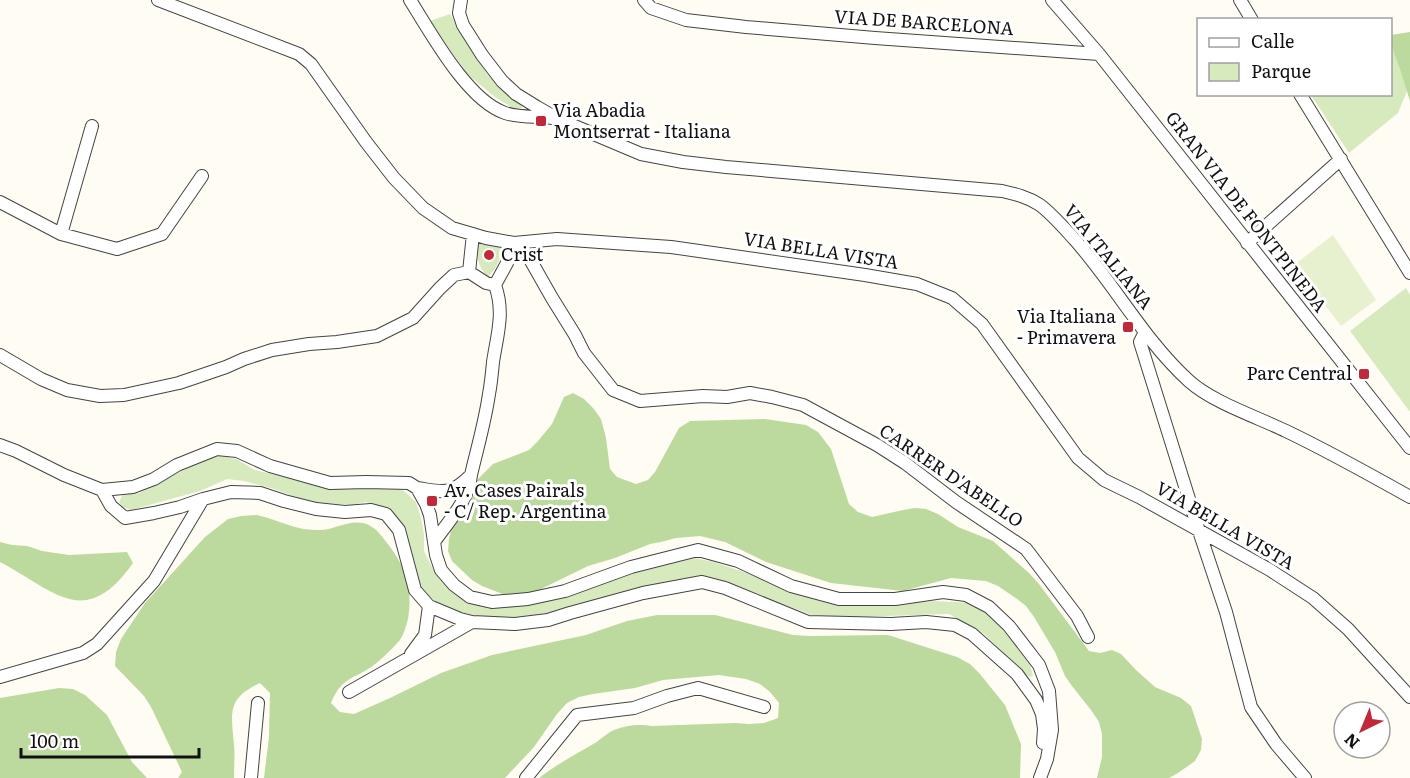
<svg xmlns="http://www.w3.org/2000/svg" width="1410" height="778" viewBox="0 0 1410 778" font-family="Literata,serif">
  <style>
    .green { fill: #d7eabd }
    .forest { fill: #bcda9d }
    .pitch { fill: #e7f1cf }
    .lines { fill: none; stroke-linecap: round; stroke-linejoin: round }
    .minor-casing { stroke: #444; stroke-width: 14 }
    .minor { stroke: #fff; stroke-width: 12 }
    .poi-dot { fill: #c02939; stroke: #fff; stroke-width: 2 }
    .labels { text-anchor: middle; stroke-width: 6; stroke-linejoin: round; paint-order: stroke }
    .street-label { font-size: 18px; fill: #111; stroke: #fff }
    .poi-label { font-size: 18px; fill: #111; stroke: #fff; text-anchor: start }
  </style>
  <rect width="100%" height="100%" fill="#fffcf4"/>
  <!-- green -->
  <path class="green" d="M450,14L487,74L505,92L523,107L515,111L508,105L495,97L467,74L430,21Z
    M1409,46L1410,84L1398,113L1349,153L1311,95L1390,94L1391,50Z
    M477,242L502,246C501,259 497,268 488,277C479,269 475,254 477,242Z
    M1406,288L1410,295V412L1350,331Z
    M221,455L238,460L255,470L337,489L390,486L404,491L416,502L421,518L424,534V551L435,573L449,588L468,603L496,607L695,558L714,562L744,572L786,589L847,604L898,605L916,602L934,601L976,603L994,618L1030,664L1033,676L1029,677L1023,673L984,634L949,614L854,617L812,615L714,578L697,576L658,584L548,613L519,617H484L455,611L435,601L421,589L402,525L389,509L365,502L353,505L309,502L274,489L244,481L227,479L200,491L131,510L122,507L119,502L123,494L139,493L203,460Z"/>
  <!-- forest -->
  <path class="forest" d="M1410,32V101L1400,69L1391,44V35Z
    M573,393L584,399L594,409L601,419L606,438L610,469L617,477L636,484L648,480L655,472L679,428L690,421L765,419L806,425L818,432L831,449L849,504L858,512L872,517L903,510L915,508L926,509L938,514L958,527L993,541L1029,573L1039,584L1089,651L1100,653L1112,650L1121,654L1136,670L1155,687L1181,698L1191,706L1202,739L1201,750L1195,761L1178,773L1169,778H1097L1102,757V734L1099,722L1091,710L1072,686L1065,676L1055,652L1034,617L1026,606L1017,599L998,586L986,581L951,578L903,591L831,583L766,562L725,542L700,536L676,538L661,542L650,544L615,558L588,566L533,593L505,595L482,586L472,580L452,561L448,551L449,539L452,527L470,490L477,480L493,464L529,450L538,441L552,424L564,397Z
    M257,515C278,520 297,531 319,530C334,530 347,520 363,523C375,526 380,534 387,543C406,567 413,588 408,619C406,626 404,634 400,640C391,650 381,660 370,668C350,680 341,679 331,703L340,712L354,714L390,698L441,673L492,655L586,635L627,621L657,615H715L793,635L809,636L888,635L957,657L970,664L980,674L1005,705L1021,744L1020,778H539C556,765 576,754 595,743C601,739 607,733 614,730C627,725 639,724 652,726L735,723L749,724L764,723L778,718L779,703L770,692L760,684L746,679L719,675L663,680L635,688L593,694L579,697L567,703L557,714L534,747L505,778H264L269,737L270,693L260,683C227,698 231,712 234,745C235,756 234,767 234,778H178L182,772L151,707L144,696L115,666L116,652L121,639L145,603L205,537L228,519L241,516Z
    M0,542L12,545L27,546L42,551L69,555L127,552L133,563C85,631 55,591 0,562Z
    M59,688L73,689L85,695L107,715L132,762L147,778H0V698Z"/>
  <!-- pitch -->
  <path class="pitch" d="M1333,235L1376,300L1341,326L1294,265Z"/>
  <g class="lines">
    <!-- minor casing -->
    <g class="minor-casing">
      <path id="minor" d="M158,0L299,54L311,64L366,142L394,178L423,208L452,228L486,238L514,243L557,239L671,247L865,275L917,284L952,298L982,324L1078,458L1104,480L1139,497L1270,570L1313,598L1348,629L1410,697
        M410,0C431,33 467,100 505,113C520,118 536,116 552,118
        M461,0L459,13L463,25L482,55L502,81L516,94L537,107L558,119L641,154L683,162L726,167L1002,191C1015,194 1028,197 1040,205C1053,215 1064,228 1075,240C1115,285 1144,340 1189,381C1212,402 1257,417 1286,431C1328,451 1369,474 1410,497
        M644,0L651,8L686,20L746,27L875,38L1099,54
        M1052,0L1099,54L1410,448
        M1240,0L1252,20
        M1300,94L1410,273
        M0,202L61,234L117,249L162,234L202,176
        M61,234L92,126
        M473,234L469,272L486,283L495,285L507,263L514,243L527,254L552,298L575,335L584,353L613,390L640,401L703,396L727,397L750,393L772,397L803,405L877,445L905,463L956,502L1026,549L1077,616L1088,637
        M1247,243L1341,159
        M1145,332L1140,342L1199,531L1226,612L1251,707L1276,744L1305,778
        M0,355L41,379L67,390L100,396L124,395L179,383L226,367L244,359L272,350L309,344L337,342L377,336L413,318L440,288L454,275L469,272
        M0,445L16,451L64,475L102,490L133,487L154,479L177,465L217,449L237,451L270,466L330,483L366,482L409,483L417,488L426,504L430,515L436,555L441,570L454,585L470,597L492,602L528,599L565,591L631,567L698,550L738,561L791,586L839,599H895L943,592L966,595L989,607L1009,626L1039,665L1049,691L1052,730L1047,759L1040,778
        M417,488C444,492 450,496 471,475
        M102,490L111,506L125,518L154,513L180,507L203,499L231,492L260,493L284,501L316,509L345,512L371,510L386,514L399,530L415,590L429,606L460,619L472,622L515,624L548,620L570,613L643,593L702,582L725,588L808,622L891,624L926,622L955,625L972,634L1017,674L1036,700L1042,714L1044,729L1043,743
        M434,542C448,522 469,500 471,475C477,449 485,422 489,394C491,384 492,373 493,362C497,335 505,313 495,285
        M411,654L425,635L429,606
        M0,677L83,653L97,644L154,581L203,499
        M349,692L472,622
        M251,778L258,703
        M526,778L577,715L634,708L667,696L698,688L764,707"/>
    </g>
    <!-- minor -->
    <use href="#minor" class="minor"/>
  </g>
  <!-- markers -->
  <g class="poi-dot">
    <rect x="535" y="115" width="12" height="12" rx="3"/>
    <circle cx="489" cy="255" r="6"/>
    <rect x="1122" y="321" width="12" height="12" rx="3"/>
    <rect x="1358" y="368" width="12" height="12" rx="3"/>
    <rect x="426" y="495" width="12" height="12" rx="3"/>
  </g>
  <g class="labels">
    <!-- street labels -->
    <g class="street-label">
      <text transform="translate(924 23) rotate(4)" y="6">VIA DE BARCELONA</text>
      <text transform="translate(1246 212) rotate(52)" y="6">GRAN VIA DE FONTPINEDA</text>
      <text transform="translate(821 251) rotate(9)" y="6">VIA BELLA VISTA</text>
      <text transform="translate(1108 257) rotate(51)" y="6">VIA ITALIANA</text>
      <text transform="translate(951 476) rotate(34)" y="6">CARRER D'ABELLO</text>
      <text transform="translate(1225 526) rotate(30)" y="6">VIA BELLA VISTA</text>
    </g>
    <!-- poi labels -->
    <g class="poi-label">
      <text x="553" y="117">Via Abadia<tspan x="553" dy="21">Montserrat - Italiana</tspan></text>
      <text x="501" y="261">Crist</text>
      <text x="1116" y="323" text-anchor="end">Via Italiana<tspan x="1116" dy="21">- Primavera</tspan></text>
      <text x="1352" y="380" text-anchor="end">Parc Central</text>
      <text x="444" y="497">Av. Cases Pairals<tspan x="444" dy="21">- C/ Rep. Argentina</tspan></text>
    </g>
  </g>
  <!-- legend -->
  <rect x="1197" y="18" width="195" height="78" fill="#ffffff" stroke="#a0a0a0" stroke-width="1.5"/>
  <rect x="1209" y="38" width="30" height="9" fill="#ffffff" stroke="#a0a0a0" stroke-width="1.5"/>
  <text x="1251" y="48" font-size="18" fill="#111111">Calle</text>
  <rect x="1209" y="63" width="30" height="18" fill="#d7eabd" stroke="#a0a0a0" stroke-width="1.5"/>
  <text x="1251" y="78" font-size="18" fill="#111111">Parque</text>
  <!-- north arrow -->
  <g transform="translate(1362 730) rotate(223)"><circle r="28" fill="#ffffff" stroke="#a0a0a0" stroke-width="1.5"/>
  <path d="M0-4.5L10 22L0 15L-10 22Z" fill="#c02939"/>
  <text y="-9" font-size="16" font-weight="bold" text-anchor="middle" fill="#111111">N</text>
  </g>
  <!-- scale -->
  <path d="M21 748v9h178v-9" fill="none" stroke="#111111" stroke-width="3"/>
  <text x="30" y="748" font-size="18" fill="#111111" stroke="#ffffff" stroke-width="4.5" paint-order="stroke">100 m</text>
</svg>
